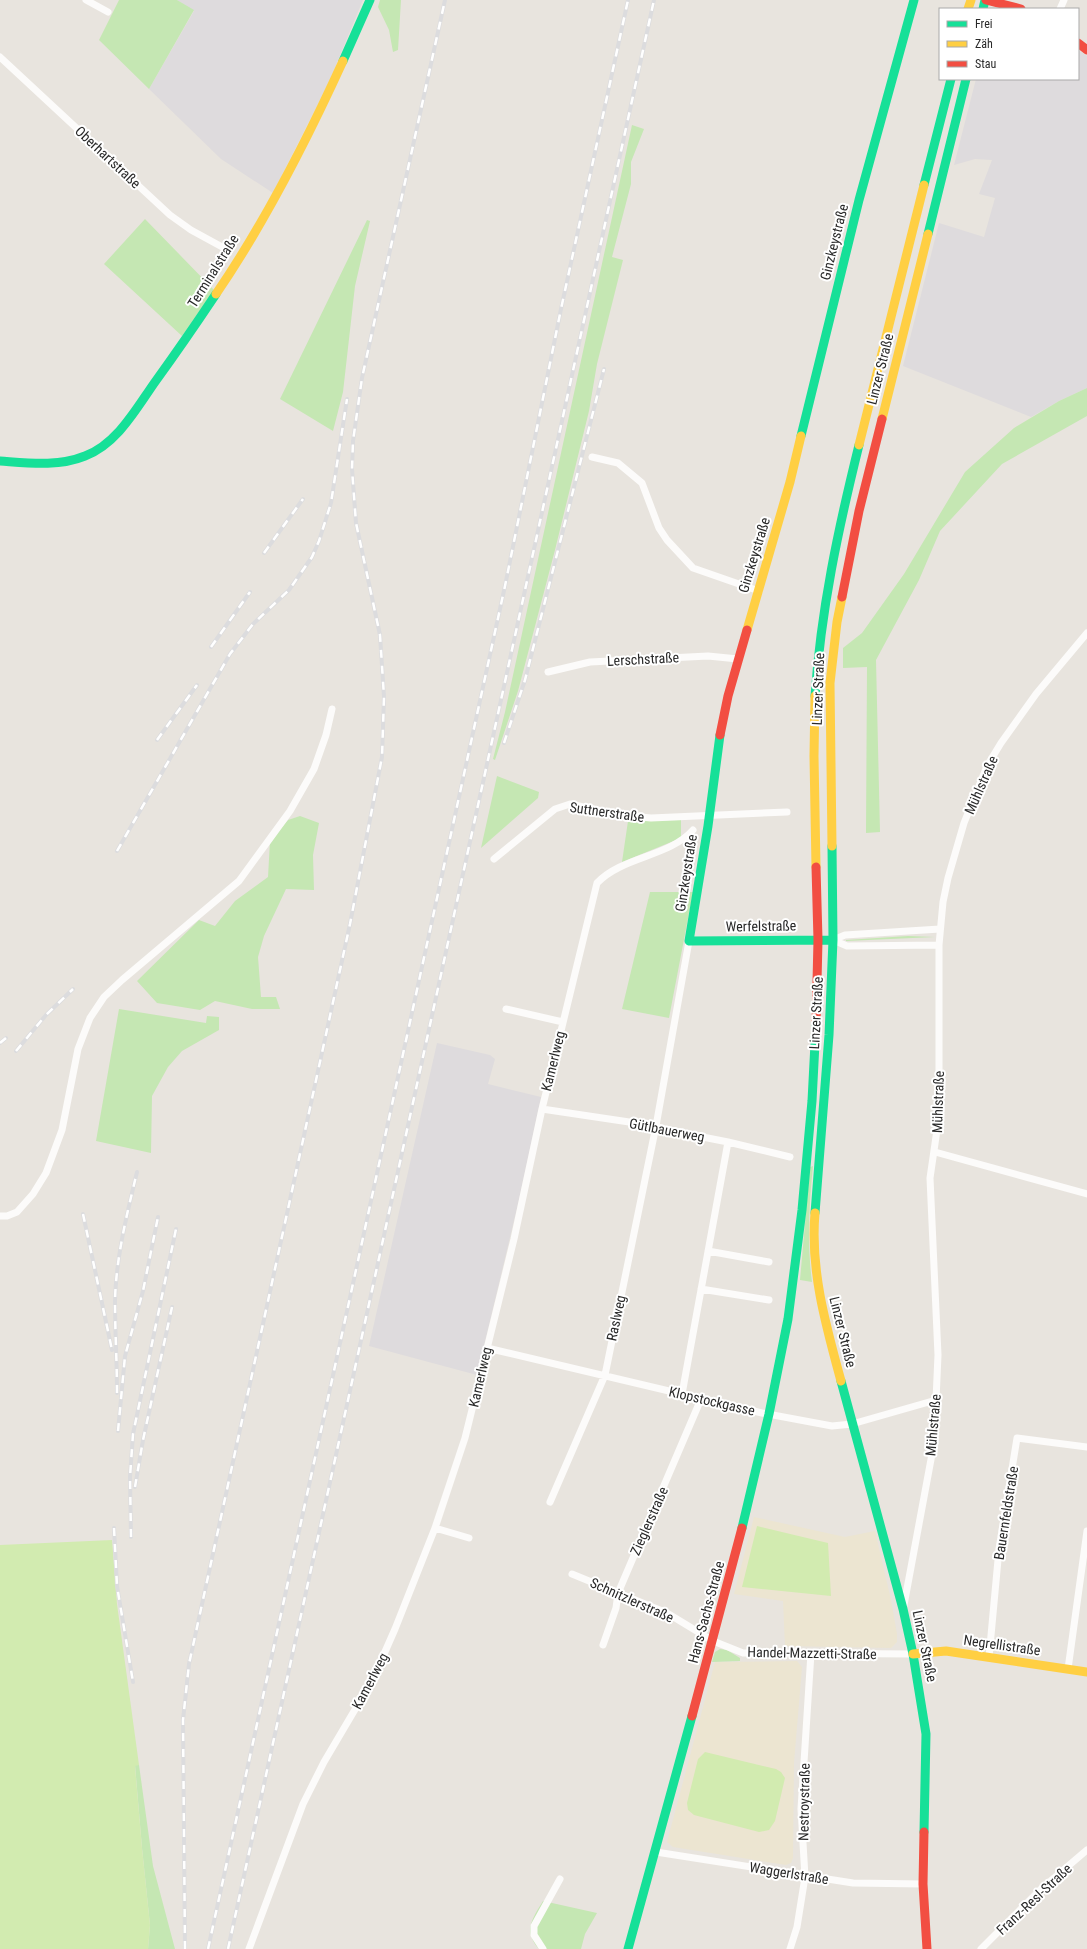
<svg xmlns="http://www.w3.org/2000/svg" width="1087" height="1949" viewBox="0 0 1087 1949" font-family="'Roboto Condensed',sans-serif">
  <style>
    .industrial { fill: #dedbdd }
    .education { fill: #ece5d1 }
    .green { fill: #c5e7b3 }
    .pitch { fill: #d2ebb0 }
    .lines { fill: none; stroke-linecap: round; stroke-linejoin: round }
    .street { stroke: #fcfbfa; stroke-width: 7 }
    .fast { stroke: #16e098; stroke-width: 9 }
    .slow { stroke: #ffcf43; stroke-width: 9 }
    .jam { stroke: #f24e42; stroke-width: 9 }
    .rail-casing { stroke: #dcdcde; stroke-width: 4 }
    .rail { stroke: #fff; stroke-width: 2.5; stroke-dasharray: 8; stroke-linecap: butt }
    .labels { text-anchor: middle; stroke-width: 4; stroke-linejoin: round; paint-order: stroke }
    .street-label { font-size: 14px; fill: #292929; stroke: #fff }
  </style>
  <rect width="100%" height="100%" fill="#e8e4de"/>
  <!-- industrial -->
  <path class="industrial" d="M177,0H363L329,82L273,193L221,159L149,89L194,11Z
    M1078,50L1087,56V388L1059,401L1031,417L903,366L939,223L984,237L995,198L979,194L992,160L975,159L954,165L976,79H1078Z
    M437,1043L490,1055L495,1059L488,1084L541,1097L517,1208L477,1375L369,1346Z"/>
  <!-- education -->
  <path class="education" d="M754,1517L845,1537L875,1531L891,1600L897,1634V1642L891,1648L785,1646L783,1601L734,1594Z
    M797,1661L802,1667L794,1763L793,1858L791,1863L786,1865L673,1847L667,1842L715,1662Z"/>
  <!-- green -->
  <path class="green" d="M119,0H177L194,10L149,89L99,40Z
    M380,0H401L398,50L393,52L389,30L378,7Z
    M632,125L644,129L631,162V184L612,257L623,260L597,364L589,411L555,550L518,691L495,760L493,759L505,712Z
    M145,219L214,290L182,336L104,264Z
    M367,220L370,221L355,286L343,392L333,431L280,399Z
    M1087,388V416L1002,464L940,531L919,580L876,660L880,832L866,833L867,667L843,668V648L862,633L904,574L965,472L1014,428L1059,401Z
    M497,776L539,792L538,798L481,848Z
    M300,816L319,823L313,855L314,890L286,889L264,936L258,957L261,997H276L280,1009H252L215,1001L200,1010L157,1003L137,981L199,920L215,926L235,901L268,877L270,841L288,820Z
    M681,820V838L622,862L628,821Z
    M650,892H693L669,1018L622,1009Z
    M908,936L935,937L846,941V940Z
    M119,1009L206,1023L207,1016L219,1017V1030L182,1051L168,1067L152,1096L151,1153L96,1141Z
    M813,1166C809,1205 807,1243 812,1282L800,1280L810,1167Z
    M720,1649L727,1650L740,1658V1661L712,1662L715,1652Z
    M135,1765H139L153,1866L175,1949H148L150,1925L142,1848Z
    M543,1901L597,1913L585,1934L581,1949H539C523,1931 532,1919 543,1901Z"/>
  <!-- pitch -->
  <path class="pitch" d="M757,1526L828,1543L831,1596L742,1587Z
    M112,1540L117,1604L139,1765L135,1766L142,1848L150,1925L148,1949H0V1545Z
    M705,1752L776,1769L781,1772L785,1778L775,1821L769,1830L759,1832L694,1815L688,1810L687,1803L698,1759Z"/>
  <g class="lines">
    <!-- street -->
    <path class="street" d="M86,0L108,12
      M1060,9L1064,0
      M0,57L170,215L191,230L224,248
      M592,457L618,463L642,483L659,528L667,540L693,568L759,591
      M548,672L590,662L708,656L738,659
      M494,859L555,809L570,804L620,815L651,818L787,812
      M833,940L845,935L940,929
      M833,940L847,946L939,945
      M506,1009L563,1022
      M542,1109L656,1126L667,1130L728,1142L790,1157
      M935,1152L1087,1194
      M0,1216H7L17,1212L33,1194L46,1173L62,1130L78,1049L90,1018L104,997L122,980L239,881L290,811L314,769L326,735L332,709
      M708,1251L769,1262
      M701,1289L769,1300
      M487,1348L762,1413L832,1426L852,1424L936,1400
      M682,1394L728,1142
      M550,1502L605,1375L656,1126L689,941
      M435,1528L469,1538
      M572,1574L667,1613L713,1641L743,1653L913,1654
      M904,1605L932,1454L936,1400L938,1355L930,1178L939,1116V945L943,902L948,878L964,823L987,766L1001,743L1036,694L1087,633
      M603,1645L616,1608L618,1593L701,1399
      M989,1657L999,1549L1017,1438L1087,1447
      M1068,1669L1087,1531
      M656,1852L853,1883L923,1884
      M249,1949L303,1804L324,1762L373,1679L395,1629L435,1528L465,1438L514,1239L542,1109L597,883C623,856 669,857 693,830
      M543,1949L534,1935V1926L560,1879
      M790,1949L797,1927L805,1877L801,1809L811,1653
      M981,1949L1040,1890L1087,1850"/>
    <!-- fast -->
    <path class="fast" d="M983,9L985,0
      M343,61L370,0
      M924,185L951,79
      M928,234L966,79
      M801,436L859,200L914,0
      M0,461C28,463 58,467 85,456C117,444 136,409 155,382C176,353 196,324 216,294
      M815,696C821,609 838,530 859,445
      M720,735L708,826L689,941L833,940
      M815,1213L829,1035L833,940L832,846
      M841,1381L903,1609L913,1654L926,1734L924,1832
      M742,1528L769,1414L788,1319L802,1210L812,1101L816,1024
      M628,1949L692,1716"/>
    <!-- slow -->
    <path class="slow" d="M968,9L971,0
      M216,294C266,221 306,142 343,61
      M882,419L928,234
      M859,445L924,185
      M747,630L790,482L801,436
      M815,696L814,756L816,867
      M832,846L830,683L837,622L842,597
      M815,1213C810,1270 826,1326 841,1381
      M913,1654L946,1651L1087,1672"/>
    <!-- jam -->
    <path class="jam" d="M986,0L1021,9
      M1078,43L1087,50
      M842,597L859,511L882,419
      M720,735L728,696L747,630
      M816,1024L818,940L816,867
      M692,1716L742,1528
      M924,1832L923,1884L927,1949"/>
    <!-- rail casing -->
    <g class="rail-casing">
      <path id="rail" d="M264,553L303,499
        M211,647L250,592
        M157,740L197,685
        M504,743L525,680L604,369
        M117,851L230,654L253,624L289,590L312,557L319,541L331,503L347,399
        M0,1043L6,1038
        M16,1051L46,1015L73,989
        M83,1214L112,1350
        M117,1393C117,1362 115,1332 115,1301C116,1257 127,1214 137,1172
        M118,1431L125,1356L143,1291L158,1217
        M135,1487L143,1440L172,1307
        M114,1528L117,1586L133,1682
        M131,1537L130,1477L133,1434L176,1229
        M185,1949L183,1720L189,1664L350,924L382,757L384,697L380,635L356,523L352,469L353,441L362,378L445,0
        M208,1949L505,586L561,309L628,0
        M228,1949L654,0"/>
    </g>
    <!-- rail -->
    <use href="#rail" class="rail"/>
  </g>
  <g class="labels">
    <!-- street labels -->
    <g class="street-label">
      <text transform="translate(108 157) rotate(43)" y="5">Oberhartstraße</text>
      <text transform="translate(834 242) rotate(-76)" y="5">Ginzkeystraße</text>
      <text transform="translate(213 271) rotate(-58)" y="5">Terminalstraße</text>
      <text transform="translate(880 369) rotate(-76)" y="5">Linzer Straße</text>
      <text transform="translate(754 555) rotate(-73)" y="5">Ginzkeystraße</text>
      <text transform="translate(643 659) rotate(-3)" y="5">Lerschstraße</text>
      <text transform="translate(818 689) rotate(-88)" y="5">Linzer Straße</text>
      <text transform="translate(981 785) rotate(-66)" y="5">Mühlstraße</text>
      <text transform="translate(607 812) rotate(8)" y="5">Suttnerstraße</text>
      <text transform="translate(686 873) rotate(-81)" y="5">Ginzkeystraße</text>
      <text transform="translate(761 926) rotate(-1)" y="5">Werfelstraße</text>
      <text transform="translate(816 1013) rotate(-87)" y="5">Linzer Straße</text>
      <text transform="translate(553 1061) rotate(-76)" y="5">Kamerlweg</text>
      <text transform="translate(938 1102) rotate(-88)" y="5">Mühlstraße</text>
      <text transform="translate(667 1130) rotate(11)" y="5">Gütlbauerweg</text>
      <text transform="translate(616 1318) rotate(-78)" y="5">Raslweg</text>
      <text transform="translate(843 1332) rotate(76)" y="5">Linzer Straße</text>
      <text transform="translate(480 1377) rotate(-77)" y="5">Kamerlweg</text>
      <text transform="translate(712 1401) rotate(13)" y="5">Klopstockgasse</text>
      <text transform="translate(933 1425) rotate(-85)" y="5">Mühlstraße</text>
      <text transform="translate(1006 1513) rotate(-81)" y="5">Bauernfeldstraße</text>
      <text transform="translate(649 1521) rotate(-66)" y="5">Zieglerstraße</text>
      <text transform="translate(632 1600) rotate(24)" y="5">Schnitzlerstraße</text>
      <text transform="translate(706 1612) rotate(-75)" y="5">Hans-Sachs-Straße</text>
      <text transform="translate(1002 1645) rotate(8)" y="5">Negrellistraße</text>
      <text transform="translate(925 1646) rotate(78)" y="5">Linzer Straße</text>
      <text transform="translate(812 1653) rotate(1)" y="5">Handel-Mazzetti-Straße</text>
      <text transform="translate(370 1681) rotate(-62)" y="5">Kamerlweg</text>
      <text transform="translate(804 1802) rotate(-89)" y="5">Nestroystraße</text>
      <text transform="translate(789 1873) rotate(9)" y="5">Waggerlstraße</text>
      <text transform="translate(1034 1899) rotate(-43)" y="5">Franz-Resl-Straße</text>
    </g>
  </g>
  <!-- legend -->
  <rect x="939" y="8" width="140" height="72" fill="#ffffff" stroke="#a9a9a9"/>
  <rect x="947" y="21" width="20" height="6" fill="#16e098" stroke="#a9a9a9"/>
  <text x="975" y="28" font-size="12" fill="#292929">Frei</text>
  <rect x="947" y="41" width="20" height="6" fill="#ffcf43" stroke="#a9a9a9"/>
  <text x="975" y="48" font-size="12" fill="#292929">Zäh</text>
  <rect x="947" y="61" width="20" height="6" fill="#f24e42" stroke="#a9a9a9"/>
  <text x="975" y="68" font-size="12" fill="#292929">Stau</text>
</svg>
